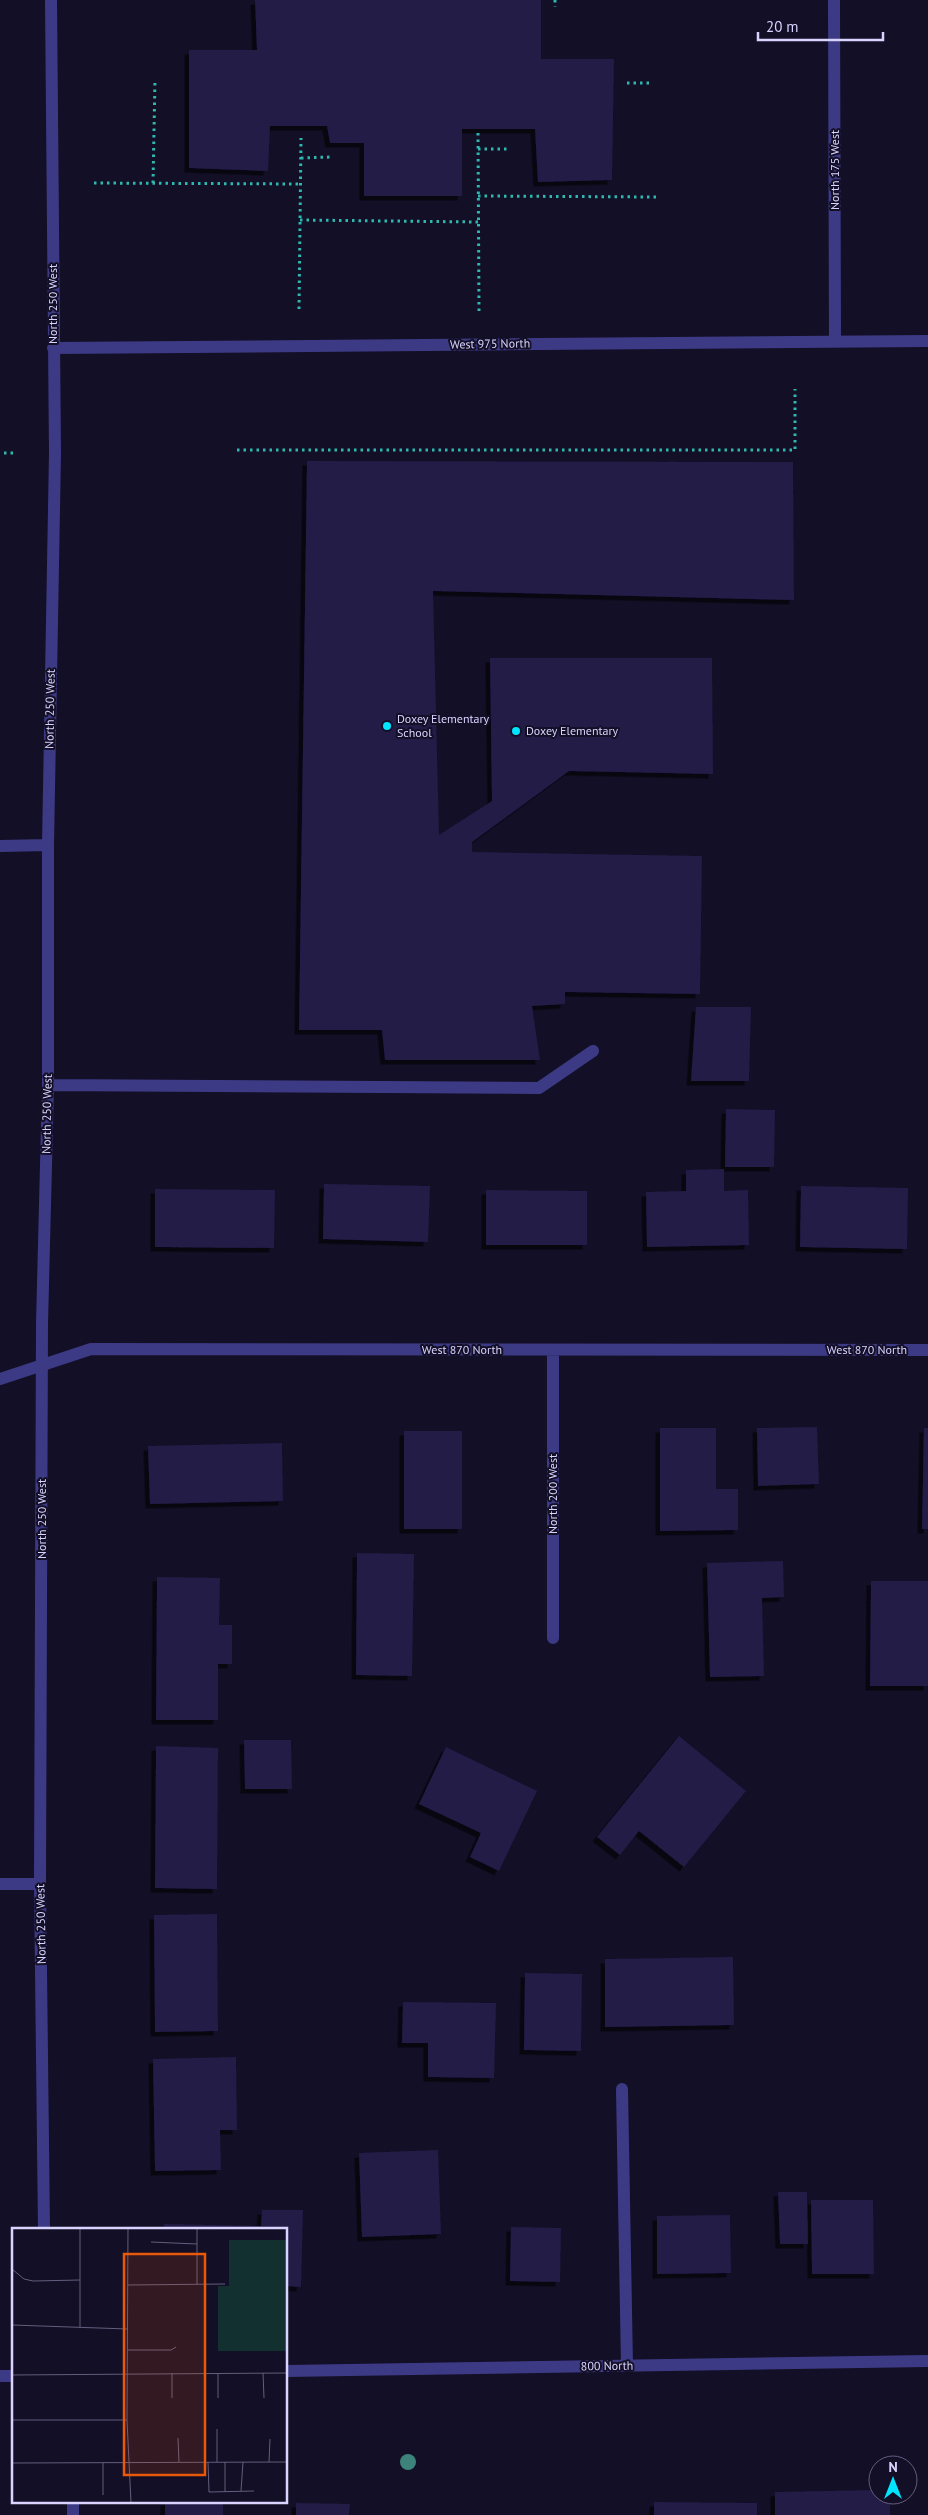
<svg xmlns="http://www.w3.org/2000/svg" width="928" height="2515" viewBox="0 0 928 2515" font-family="'PT Sans',sans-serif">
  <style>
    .building { fill: #241b47; filter: url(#shadow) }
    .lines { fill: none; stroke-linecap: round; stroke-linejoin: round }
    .path { stroke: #2fb8b0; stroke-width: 3; stroke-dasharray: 2.5 4; stroke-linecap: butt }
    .minor { stroke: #3d3a85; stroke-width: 12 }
    .tree { fill: #3d827b }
    .poi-dot { fill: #00e5ff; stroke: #130f26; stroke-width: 2 }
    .labels { text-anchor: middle; stroke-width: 4; stroke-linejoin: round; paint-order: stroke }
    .street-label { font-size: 12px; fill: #d9d4ff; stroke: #130f26 }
    .poi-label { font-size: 12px; fill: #d9d4ff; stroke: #130f26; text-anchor: start }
    .inset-road { fill: none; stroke: #625e7d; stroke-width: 1 }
    .view { fill: #e8590c; fill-opacity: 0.15; stroke: #e8590c; stroke-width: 2.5 }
    .inset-edge { fill: none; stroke: #d9d4ff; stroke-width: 2.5 }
  </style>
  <defs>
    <filter id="shadow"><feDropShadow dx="-4.5" dy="4.5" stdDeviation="0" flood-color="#0009"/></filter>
  </defs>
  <rect width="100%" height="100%" fill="#130f26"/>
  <!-- building -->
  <path class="building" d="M255,0H541V59H614L612,180L538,182L535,129H462V196H364V143H330L327,126H270L268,171L189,168V50H257Z
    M307,461L793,462L794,600L433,591L439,835L492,801L490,658H712L713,774L569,771L472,842V852L702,856L700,994L565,992V1004L532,1006L540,1060H385L382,1030H299Z
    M696,1007H751L749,1081H691Z
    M726,1109L775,1110L774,1167H725Z
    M724,1169V1191L748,1190L749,1245L647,1247L646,1192L686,1191V1170Z
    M324,1184L430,1186L428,1242L323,1239Z
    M801,1186L908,1188L907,1249L800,1247Z
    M155,1189L275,1190L274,1248L155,1247Z
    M486,1190L587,1191V1245H486Z
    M817,1427L819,1484L758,1486L757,1428Z
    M660,1428H716V1489H738V1530L660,1531Z
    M924,1428H928V1529H922Z
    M404,1431H462V1529H404Z
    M282,1443L283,1501L150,1504L148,1446Z
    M357,1553L414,1554L412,1676L356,1675Z
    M783,1561L784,1597L762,1598L764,1676L710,1677L707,1563Z
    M157,1577L220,1578L219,1625H232V1664H218V1720H156Z
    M871,1581H928V1686H870Z
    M679,1736L746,1791L684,1867L639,1831L620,1855L597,1837Z
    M244,1740H291L292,1789H245Z
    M156,1746L218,1748L217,1889L155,1888Z
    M446,1747L537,1791L499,1871L470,1857L481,1833L419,1804Z
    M217,1914L218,2031L155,2032L154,1915Z
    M733,1957L734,2025L605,2027V1959Z
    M525,1973L582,1974L581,2051L524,2050Z
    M403,2002L496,2003L494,2078L428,2077V2043H402Z
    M236,2057L237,2130H220L221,2170L155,2171L153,2059Z
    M438,2150L441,2234L362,2237L359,2153Z
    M778,2192H807L808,2244H780Z
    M811,2200H873L874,2274H812Z
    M262,2210H303L301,2287L286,2286V2229H164V2224L261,2226Z
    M730,2215L731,2273L657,2274V2216Z
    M511,2227L561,2228L560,2282L510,2281Z
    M878,2490V2495H890V2515H775V2492Z
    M165,2501H223V2515H165Z
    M654,2502L757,2503V2515H654Z
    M296,2503L350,2504L349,2515H296Z"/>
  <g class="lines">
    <!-- path -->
    <path class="path" d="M555,0V7
      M627,83H652
      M478,133L479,311
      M478,149H508
      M301,158L331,157
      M94,183L301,184
      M153,183L155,79
      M478,196L656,197
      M300,220L478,222
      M299,309L301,138
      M237,450H795V389
      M4,453H13"/>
    <!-- minor -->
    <path class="minor" d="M834,0L835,341
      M53,348L928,341
      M0,846L48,845
      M48,1085L539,1088L593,1051
      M553,1351V1638
      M0,1379L91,1349L928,1350
      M0,1884H40
      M622,2089L627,2366
      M44,2229L40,1884L42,1324L48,1085V845L55,453L51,0
      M286,2371L928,2361
      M0,2376H14
      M73,2501V2515"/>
  </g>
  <!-- trees -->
  <circle class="tree" cx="408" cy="2462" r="8"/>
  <!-- markers -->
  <g class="poi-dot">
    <circle cx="387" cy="726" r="5"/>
    <circle cx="516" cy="731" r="5"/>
  </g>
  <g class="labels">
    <!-- street labels -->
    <g class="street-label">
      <text transform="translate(835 170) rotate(-90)" y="4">North 175 West</text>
      <text transform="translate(53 304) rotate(-90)" y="4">North 250 West</text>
      <text transform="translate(490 344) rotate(-1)" y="4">West 975 North</text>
      <text transform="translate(50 709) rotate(-89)" y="4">North 250 West</text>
      <text transform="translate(47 1114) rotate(-89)" y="4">North 250 West</text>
      <text x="462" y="1354">West 870 North</text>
      <text x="867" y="1354">West 870 North</text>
      <text transform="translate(553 1494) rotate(-90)" y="4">North 200 West</text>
      <text transform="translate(42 1519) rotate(-90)" y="4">North 250 West</text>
      <text transform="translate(41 1924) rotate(-91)" y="4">North 250 West</text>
      <text transform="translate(607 2366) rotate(-1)" y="4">800 North</text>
    </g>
    <!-- poi labels -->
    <g class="poi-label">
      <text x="397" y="723">Doxey Elementary<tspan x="397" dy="14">School</tspan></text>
      <text x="526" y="735">Doxey Elementary</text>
    </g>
  </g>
  <!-- overview -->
  <g transform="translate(12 2228)">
    <rect width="275" height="275" fill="#130f26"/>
    <path d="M217,12H275V123H206V58H217Z" fill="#12302f"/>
    <path d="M260,19H275V56H260ZM246,29H257V48H246ZM209,88H264V115H209Z" fill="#12302f"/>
    <path class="inset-road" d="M68,0V100M116,0L115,192L119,275M185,0V56M139,14L185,16M0,41L12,51L21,53L68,52M116,57L213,56M0,97L116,101M116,122H159L164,119M160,145V170M251,145L252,170M0,147L275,145M206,170V145M0,192H115M205,201V234M166,210L167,234M196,234L197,264L242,263M213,234V264M257,234L258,211M0,235L275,234M91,235V267M229,263L231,234"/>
    <path class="view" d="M112,26H193V247H112Z"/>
    <rect width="275" height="275" class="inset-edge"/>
  </g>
  <!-- north arrow -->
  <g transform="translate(893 2480)"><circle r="24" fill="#130f26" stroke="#625e7d"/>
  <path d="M0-4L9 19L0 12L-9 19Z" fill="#00e5ff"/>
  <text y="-8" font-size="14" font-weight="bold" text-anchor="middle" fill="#d9d4ff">N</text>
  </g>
  <!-- scale -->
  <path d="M758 32v8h125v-8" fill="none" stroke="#d9d4ff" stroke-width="2.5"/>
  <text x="766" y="32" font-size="15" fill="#d9d4ff" stroke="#130f26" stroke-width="4" paint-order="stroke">20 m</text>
</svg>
